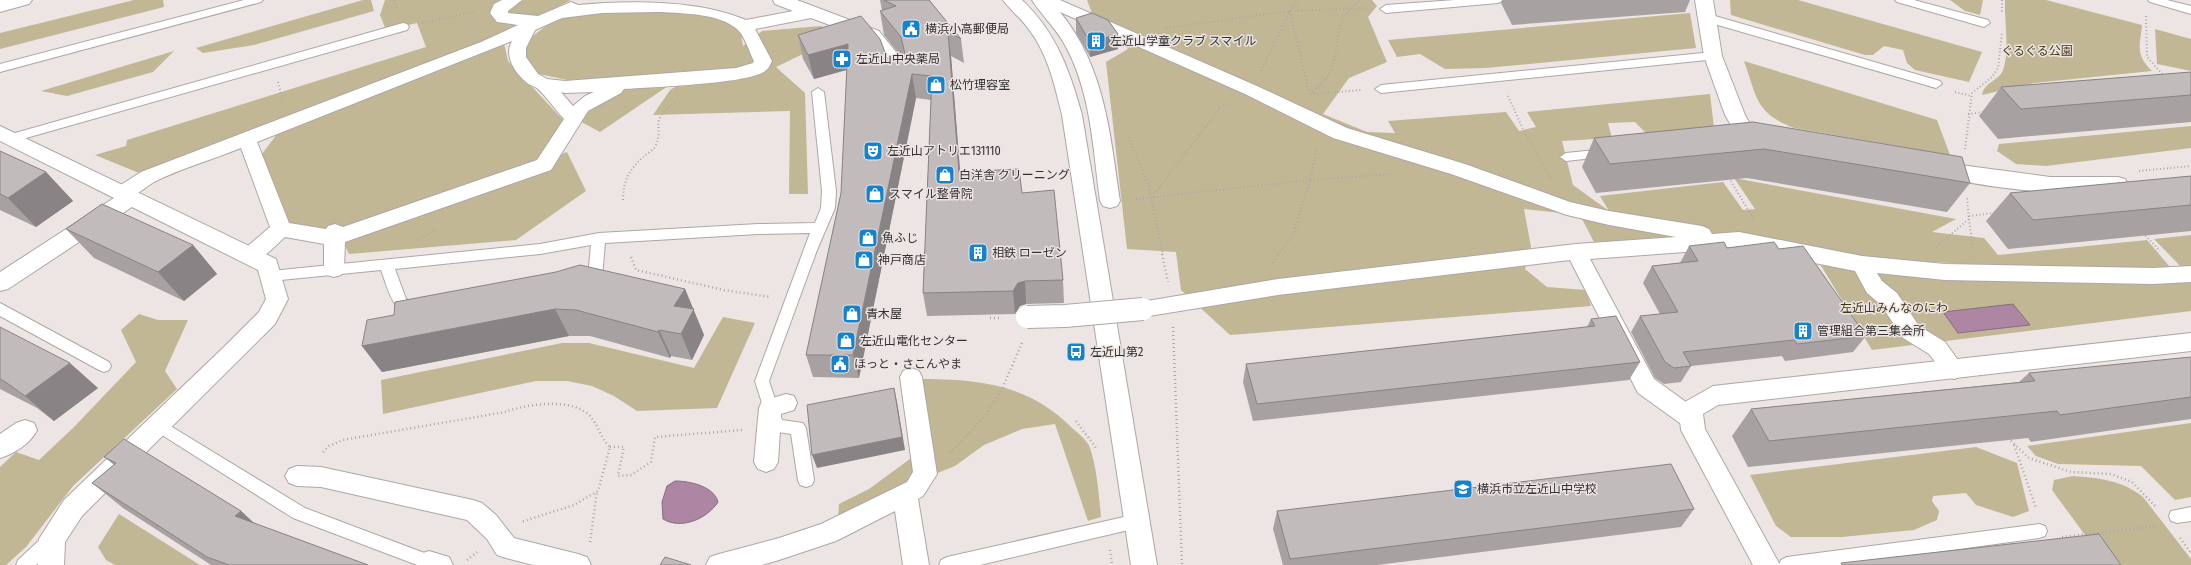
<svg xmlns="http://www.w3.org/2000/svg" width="2191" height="565" viewBox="0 0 2191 565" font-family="'Fira Sans Condensed','Noto Sans JP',sans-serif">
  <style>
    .green { fill: #c2b794 }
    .water { fill: #ac86a3; stroke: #886c80 }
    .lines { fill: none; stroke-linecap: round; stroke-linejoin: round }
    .service-casing { stroke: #ada7a5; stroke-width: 2 }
    .pedestrian-casing { stroke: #ada7a5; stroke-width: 2 }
    .minor-casing { stroke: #ada7a5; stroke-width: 2 }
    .tertiary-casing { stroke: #ada7a5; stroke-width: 2 }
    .path-far1 { stroke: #aca7a6; stroke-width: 2; stroke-dasharray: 1 2.5; stroke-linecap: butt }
    .path { stroke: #aca7a6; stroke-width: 2.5; stroke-dasharray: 1 3; stroke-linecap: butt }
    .service { fill: #fff; fill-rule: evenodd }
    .pedestrian { fill: #fff; fill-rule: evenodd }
    .minor { fill: #fff; fill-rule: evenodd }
    .tertiary { fill: #fff; fill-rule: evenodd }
    .pedestrian-bridge-casing { stroke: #ada7a5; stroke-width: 24; stroke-linecap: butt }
    .pedestrian-bridge { stroke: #fff; stroke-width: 22 }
    .wall { fill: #a7a1a2 }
    .shaded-wall { fill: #888384 }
    .building { fill: #c2bbbc; stroke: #888384 }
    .labels { text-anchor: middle; stroke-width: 3; stroke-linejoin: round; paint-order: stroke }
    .poi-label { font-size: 12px; fill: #333030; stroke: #ece5e4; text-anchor: start }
    .park-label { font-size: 12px; fill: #403511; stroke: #ece5e4 }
  </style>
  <rect width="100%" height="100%" fill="#ece5e4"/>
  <!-- green -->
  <path class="green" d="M134,0H163L164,7L0,49V33Z
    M363,0H371L374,11L254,45L203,53L196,48Z
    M385,0H571L502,34L508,61L565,122L539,162L567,152L586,191L516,240L349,254L337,230L290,226L262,154L277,134L305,124L298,112L139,173L95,155L126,146L127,140L426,47L417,23L386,30L380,15Z
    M1087,0H1372L1377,6L1368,17L1387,62L1349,78L1323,114L1367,132L1395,133L1388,121L1506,112L1519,131L1536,127L1527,112L1710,94L1714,128L1648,135L1635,122L1608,123L1612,138L1562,141L1573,185L1609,211L1600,196L1723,182L1743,210L1755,209L1734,178L1956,219L1932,232L1984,238L1998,255L2147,240L2170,267H2005L1935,262L1939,271L2191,274V311L1872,350L1814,254L1668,238L1594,242L1580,215L1524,209L1531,247L1525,269L1547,287L1586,290L1591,306L1230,335L1181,290L1176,252L1127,249L1106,62L1128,49L1092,13Z
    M1730,0H1798L1982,52L1969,82L1915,70L1907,63L1903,50L1884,46L1873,55H1865L1731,15Z
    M1950,0H1983L1980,15L1965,11Z
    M2005,0H2046L2142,25C2140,47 2135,54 2152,71L2034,83L1982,95C1984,82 1999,81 2003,70C2010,51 2004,20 2005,0Z
    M692,6L740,28L743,46L762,31L821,26L836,38L776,67L805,93L808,194H789L790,111L653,115L670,90L700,71L572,81L539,74L524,57L530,38L550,23L573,15Z
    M1690,13L1696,48L1486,68L1445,69L1420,54L1397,57L1388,40Z
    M2155,29L2191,39V71L2157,64Z
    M174,51L153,72L67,96L41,91Z
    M1744,61L1937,120L1950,155L1794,128C1755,113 1757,97 1744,61Z
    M674,82L600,132L576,119L607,94L634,85Z
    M2191,126V148L2046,166L2016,164L1997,151L1999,144Z
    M2191,235V269L2184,270L2154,239Z
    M139,314L158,320H188L165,371L177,389L73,486L26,547L6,565H0V467L16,452L39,460L74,427L136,362L121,330Z
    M723,317L755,323L717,408L637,411L614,396L592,386L567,381H536L383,414L381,380L562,343H589L694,368Z
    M917,379C977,379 1027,383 1072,428C1078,433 1088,441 1090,448C1097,469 1099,495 1101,517L1088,521L1055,424L1022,429L984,445L955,466L905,486L838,520L839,504L869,489L914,456Z
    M2191,423V497L2175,500L2141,466L2058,464L2036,456L2027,446Z
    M1976,447L2017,463L2029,511L2013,517L1976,505L1966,493L1933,496L1932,501L1939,511L1937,520L1914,530L1842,537H1791L1776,526L1750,475Z
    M2073,476C2099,478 2122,480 2143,497L2191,559V565H2107L2052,490L2054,480Z
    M119,514L200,565H115L106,560L98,547Z"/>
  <!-- water -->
  <path class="water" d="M2013,304L2030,325L1958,333L1943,312Z
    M675,481C689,481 714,486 718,502C707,519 681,530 663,519L662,502L667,486Z"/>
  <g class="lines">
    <!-- service casing -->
    <g class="service-casing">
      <path id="service" d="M244,0H263L261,2L0,72V64Z
        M1455,0H1504L1498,3L1386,13L1380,9L1386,5Z
        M1895,0H1914L1988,20L1990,23L1984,27L1897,2Z
        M2148,0H2167L2191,6V14L2150,2Z
        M1708,14L1940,81L1942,84L1936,88L1704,21L1702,18Z
        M403,23L407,24L409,27L407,30L12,142L6,138L8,135Z
        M1713,52L1717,53L1719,56L1717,59L1381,93L1375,89L1381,85Z
        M818,88L824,92L836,191L835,208L817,250L769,381L782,420L803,423L806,428L814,480L812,485L806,487L800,485L798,480L791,434L771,431L755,381L810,233L758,234L605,243L602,277L600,281L595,282L590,281L588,277L591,245L540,254L395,269L406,299L421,305L423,309L421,313C394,322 388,288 381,270L271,281L266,280L264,276L266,272L271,271L540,244L599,233L758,224L815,223L821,208L822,191L812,92Z
        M1606,149L1612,153L1611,156L1566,161L1560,157L1566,153Z
        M0,303L109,362L111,366L109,370L104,372L99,370L0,316Z
        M159,419L305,508L435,557L437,562L436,565H417L293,518L154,430L151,425L154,420Z
        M2191,507V521L2177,523L2171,521L2169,516L2171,511Z
        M1137,514L1143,516L1145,521L1143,526L1137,528L980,565H939L941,560L947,557Z
        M2039,524L2045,526L2047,531L2045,536L2039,538L1843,565H1779L1781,560L1787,557Z
        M52,532L58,534L60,539L58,544L36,565H16L18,560L46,534Z"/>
    </g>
    <!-- pedestrian casing -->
    <g class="pedestrian-casing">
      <path id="pedestrian" d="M502,0H522L508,11V13L538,16L571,2L578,5C630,0 700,0 746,20L793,11L775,4L773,0H797L879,31L903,61L907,78L904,82L898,84L892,82L885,62L867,39L811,18L755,29L772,61C770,64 769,69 765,71C748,84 650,87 624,89L621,93L588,111L551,170L345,242L344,269L341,275L334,277L327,275L324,269V244L285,237C273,247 258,267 242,261L239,256L242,251L270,227L241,148C214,159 179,169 154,182C142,189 131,202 116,198L113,193L116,188L141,172L481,42L518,25L497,22L490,13L494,4ZM656,12C679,13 721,13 738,30C746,38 749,52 754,61L753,63L736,68L565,81L547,79L538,74L526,57V48L535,30L562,18L602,13ZM512,41C504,55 514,72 526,82C529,85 534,86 537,88C547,97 555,109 564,119L537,160L343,227L335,224L328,226L326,229L289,223L257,142ZM561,92L565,93L594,92L585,96L573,106Z
        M1032,0H1060L1257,86L1347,128L1465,164L1570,202L1609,211L1702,226L1709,229L1712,234L1739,232L1862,256L1945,264L2153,268L2191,266V282L2153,284L1945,280L1877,273L1882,281L1897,293L1919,326L1945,342L1965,370L1962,376L1954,379L1946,376L1929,354L1903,338L1881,305L1867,293L1855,271L1739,248L1590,259L1654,379L1700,412L1703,419L1700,426L1692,429L1684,426L1638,393L1570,260L1278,295L1143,317L1135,315L1132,309L1135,303L1278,279L1576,244L1676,237L1609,225L1567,215L1451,174L1333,138L1245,94L1060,12C1105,67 1110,134 1120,201L1117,206L1110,208L1103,206L1100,201C1093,149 1091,93 1066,47C1057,29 1042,16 1032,0Z
        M911,368L919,371L922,377L937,474L923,496L918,499L929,565H903L895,511L836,541L779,560L762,565H706L710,557L719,554L779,538L821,524L907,482L913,472L900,377L903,371Z
        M786,394L794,396L797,403L794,410L781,414L778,462L774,469L766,472L758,469L754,462L759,408L762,401Z
        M297,466L321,467L473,500L482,503L496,515L514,538L578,554L587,557L591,565H533L506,558L497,555L487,539L467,520L321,487L297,486L289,483L285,476L289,469Z
        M429,551L449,557L453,565H418L416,562L420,554Z"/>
    </g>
    <!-- minor casing -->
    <g class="minor-casing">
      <path id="minor" d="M0,0H32L29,4L0,12Z
        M1695,0H1713L1722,56L1745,115L1754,131L1769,134L1772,139L1769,144L1762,146L1741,142L1725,115L1704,56Z
        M0,126L276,259L288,299L275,324L82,516L65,542L64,565H38L39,539L64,500L225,346L259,312L266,299L258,270L132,207L8,289L0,291V272L114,198L0,141Z
        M1938,162L2050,177H2118L2125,179L2128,184L2125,189C2086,201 1972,186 1931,174L1928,169L1931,164Z
        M2191,333V351L1718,405L1703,414L1705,429L1780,565H1753L1681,430L1679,410L1683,403L1713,386Z
        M25,420L34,423L37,430C31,443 14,454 0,458V434L16,423Z"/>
    </g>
    <!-- tertiary casing -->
    <g class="tertiary-casing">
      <path id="tertiary" d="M1003,0H1022C1056,32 1070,71 1082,115L1157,565H1131L1062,115C1055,86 1048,55 1030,31C1022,19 1011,11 1003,0Z"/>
    </g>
    <!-- path-far1 -->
    <path class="path-far1" d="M394,0L397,9
      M2002,0V12
      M1290,11L1309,92
      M2146,16L2147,57L2164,76
      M422,23L476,11
      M1166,28L1290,11L1366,8
      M1261,71L1290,11L1298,0
      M278,82L283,102
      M1955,92L1971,96
      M1310,94C1318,87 1326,81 1330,71C1343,42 1329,21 1361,0
      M1314,94L1361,90
      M1508,96L1523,129L1551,179
      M1968,114L1984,112
      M1128,134L1148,184L1163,255
      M1965,149L1972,93L1992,77L1998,68L2002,33
      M2139,171L2191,166
      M1729,178L1753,218
      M1152,197L1220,108L1228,104
      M1136,199L1310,180L1391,174
      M623,200C623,181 629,170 643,157C647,154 652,151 655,147C666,124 646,124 676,102
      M1969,216L1994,213
      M1969,219L1973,249
      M2143,233L2160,251
      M418,240L436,229
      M1936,247L1969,219L1967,198
      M1278,255L1294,232L1310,180L1317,148"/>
    <!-- path -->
    <path class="path" d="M1162,254L1168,282
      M631,257L636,270L724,290L770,297
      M1273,263L1279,254
      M990,318H1000
      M1173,327L1182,565
      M1076,421L1096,448
      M2008,438L2029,458L2071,472L2111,474L2132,482L2156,507
      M2014,445L2036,508
      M610,447H624L618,476L631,475L651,462L655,437L742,430
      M323,452L329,446L343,440L505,412C527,404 572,397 590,416C599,426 600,438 610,447L598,491L574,505L521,522
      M950,453L985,416L1002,389L1022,343
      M2062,537L2156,526
      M2180,538L2191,553
      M590,542L597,491
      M1110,550L1112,565
      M467,560L477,552"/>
    <!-- service -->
    <use href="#service" class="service"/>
    <!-- pedestrian -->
    <use href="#pedestrian" class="pedestrian"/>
    <!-- minor -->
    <use href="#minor" class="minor"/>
    <!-- tertiary -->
    <use href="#tertiary" class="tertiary"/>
    <!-- pedestrian-bridge casing -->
    <g class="pedestrian-bridge-casing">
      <path id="pedestrian-bridge" d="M1027,317L1065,316L1143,309"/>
    </g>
    <!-- pedestrian-bridge -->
    <use href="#pedestrian-bridge" class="pedestrian-bridge"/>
  </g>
  <!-- wall -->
  <path class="wall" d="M880,0H929L961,39L964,63L951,56L960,172L1022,193L1063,280L1064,303L1026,304L1020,306L1015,314L927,316L923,293L931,100L916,98L859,378L813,377L806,355L841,193L847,70L814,79L803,59L798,35L887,58L894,61L901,59L902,58L884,35L880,11L882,10Z
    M1502,0H1690L1685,12L1512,25L1501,3Z
    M1076,18L1118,34V49L1090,57L1076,33Z
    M2191,72V122L1998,139L1979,116L2001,87Z
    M1753,122L1970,183L1947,212L1747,178L1596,193L1582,167L1594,138Z
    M0,151L46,172L73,201L36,227L0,210Z
    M2191,176V231L2008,249L1986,221L2010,193Z
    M66,229L193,245L217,274L184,301L94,258Z
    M1689,246L1779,249L1866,336L1853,352L1785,361L1782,356L1691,366L1681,382L1664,384L1655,378L1631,332L1640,316L1660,314L1643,283L1652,266L1680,263Z
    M685,289L704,335L692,360L671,356L670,358L590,336H569L382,372L362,346L394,315Z
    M1591,319L1640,362L1629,380L1253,421L1243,382L1246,364L1587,327Z
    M0,327L98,388L54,421L37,408L0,389Z
    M2191,357V419L2031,442L2028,438L1748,467L1732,436L1751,409L2019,382L2029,373Z
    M104,457L241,511L254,523L368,565H211L123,508L92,483L114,465Z
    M1694,509L1681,527L1377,565H1283L1273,529L1277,511Z"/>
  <!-- shaded-wall -->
  <path class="shaded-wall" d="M948,32L951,56L962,195L959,172Z
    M1118,34V49L1090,57V42Z
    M848,44L853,68L814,79L808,55Z
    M912,74L916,98L859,378L853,355Z
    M46,172L73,201L36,227L8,198Z
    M193,245L217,274L184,301L158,272Z
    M1025,281L1026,304L1020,306L1015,314L1013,291L1018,283Z
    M685,289L704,335L692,360L681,334L674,306Z
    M555,309L569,336L382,372L362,346Z
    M659,330L671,356L670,358L658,332Z
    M70,363L98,388L54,421L25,396Z
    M894,388L897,402L905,450L817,468L812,455Z
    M241,511L268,536L235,516Z"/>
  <!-- building -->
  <path class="building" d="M884,0H929L961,39L948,32L959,172L1019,169L1022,193L1054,190L1063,280L1025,281L1018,283L1013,291L923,293L932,76L912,74L853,355H806L841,193L848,44L808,55L798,35L861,16L880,39L887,58L894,61L901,59L905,54L901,37L880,11L896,6Z
    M1092,13L1108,20L1118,34L1090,42L1076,18Z
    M2191,72V95L2021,109L2001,87Z
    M1753,122L1962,157L1970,183L1764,149L1610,164L1594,138Z
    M0,151L46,172L8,198L0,194Z
    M2191,176V205L2033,220L2010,193Z
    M102,204L193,245L158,272L66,229Z
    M1724,242L1727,248L1774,242L1779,249L1803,246L1866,336L1797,344L1794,340L1683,352L1691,366L1674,368L1665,362L1640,316L1678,312L1652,266L1698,261L1689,246Z
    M580,265L685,289L674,306L694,309L681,334L659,330L658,332L576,310L555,309L362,346L367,320L394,315L395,302L556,272Z
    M1616,316L1640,362L1257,404L1246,364L1595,326L1591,319Z
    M0,327L70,363L25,396L7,383L0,379Z
    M2191,357V397L2060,415L2057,411L1769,441L1751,409L2035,381L2029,373Z
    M894,388L902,437L812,455L807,405Z
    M124,439L241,511L235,516L368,565H229L207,557L92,483L116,463L104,457Z
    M1671,464L1694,509L1290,559L1277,511Z
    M2099,534L2121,565H1842L1841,563Z
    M665,557L691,565H660Z"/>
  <!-- icons -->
  <defs>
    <g id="civic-square" transform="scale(1)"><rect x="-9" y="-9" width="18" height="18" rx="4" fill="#1482cc" stroke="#ece5e4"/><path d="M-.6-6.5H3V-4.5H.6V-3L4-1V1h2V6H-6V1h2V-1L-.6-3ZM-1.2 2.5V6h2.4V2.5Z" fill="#fff"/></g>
    <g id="building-square" transform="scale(1)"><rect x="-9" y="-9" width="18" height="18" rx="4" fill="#1482cc" stroke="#ece5e4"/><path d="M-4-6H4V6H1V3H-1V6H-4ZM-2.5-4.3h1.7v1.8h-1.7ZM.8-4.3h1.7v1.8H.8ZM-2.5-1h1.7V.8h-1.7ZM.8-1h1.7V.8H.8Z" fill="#fff"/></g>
    <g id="pharmacy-square" transform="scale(1)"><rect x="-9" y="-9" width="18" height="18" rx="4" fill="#1482cc" stroke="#ece5e4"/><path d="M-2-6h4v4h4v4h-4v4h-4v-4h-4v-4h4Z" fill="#fff"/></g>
    <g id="shop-square" transform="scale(1)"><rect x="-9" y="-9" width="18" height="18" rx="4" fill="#1482cc" stroke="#ece5e4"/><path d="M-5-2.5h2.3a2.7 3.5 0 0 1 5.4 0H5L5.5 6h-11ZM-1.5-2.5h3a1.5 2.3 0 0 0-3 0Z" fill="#fff"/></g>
    <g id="theatre-square" transform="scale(1)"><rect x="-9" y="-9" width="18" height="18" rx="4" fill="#1482cc" stroke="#ece5e4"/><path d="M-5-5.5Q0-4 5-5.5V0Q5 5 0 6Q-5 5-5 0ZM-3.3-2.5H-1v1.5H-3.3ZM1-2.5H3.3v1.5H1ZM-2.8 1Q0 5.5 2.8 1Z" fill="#fff"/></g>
    <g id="bus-square" transform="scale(1)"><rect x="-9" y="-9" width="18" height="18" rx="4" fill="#1482cc" stroke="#ece5e4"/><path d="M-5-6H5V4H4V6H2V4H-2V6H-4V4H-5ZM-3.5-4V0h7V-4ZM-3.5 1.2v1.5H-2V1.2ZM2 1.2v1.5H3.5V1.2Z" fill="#fff"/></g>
    <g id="school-square" transform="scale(1)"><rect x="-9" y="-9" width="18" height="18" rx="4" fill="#1482cc" stroke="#ece5e4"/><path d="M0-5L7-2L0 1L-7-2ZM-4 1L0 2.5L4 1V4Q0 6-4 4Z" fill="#fff"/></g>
  </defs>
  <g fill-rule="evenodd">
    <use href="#civic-square" x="911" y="29"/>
    <use href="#building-square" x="1096" y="41"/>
    <use href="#pharmacy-square" x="842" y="59"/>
    <use href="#shop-square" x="936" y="85"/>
    <use href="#theatre-square" x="873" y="151"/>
    <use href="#shop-square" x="945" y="175"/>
    <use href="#shop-square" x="875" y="194"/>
    <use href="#shop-square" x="868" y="238"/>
    <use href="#building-square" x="978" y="253"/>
    <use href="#shop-square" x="864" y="260"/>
    <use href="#shop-square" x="852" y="314"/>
    <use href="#building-square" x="1803" y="331"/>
    <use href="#shop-square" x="846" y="341"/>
    <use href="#bus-square" x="1076" y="352"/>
    <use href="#civic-square" x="840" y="364"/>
    <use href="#school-square" x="1463" y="489"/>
  </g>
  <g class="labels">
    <!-- poi labels -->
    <g class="poi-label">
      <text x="925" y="33">横浜小高郵便局</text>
      <text x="1110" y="45">左近山学童クラブ スマイル</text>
      <text x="856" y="63">左近山中央薬局</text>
      <text x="950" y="89">松竹理容室</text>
      <text x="887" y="155">左近山アトリエ131110</text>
      <text x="959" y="179">白洋舎 クリーニング</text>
      <text x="889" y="198">スマイル整骨院</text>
      <text x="882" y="242">魚ふじ</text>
      <text x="992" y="257">相鉄 ローゼン</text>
      <text x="878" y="264">神戸商店</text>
      <text x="866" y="318">青木屋</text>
      <text x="1817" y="335">管理組合第三集会所</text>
      <text x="860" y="345">左近山電化センター</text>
      <text x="1090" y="356">左近山第2</text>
      <text x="854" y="368">ほっと・さこんやま</text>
      <text x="1477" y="493">横浜市立左近山中学校</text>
    </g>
    <!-- park labels -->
    <g class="park-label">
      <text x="2037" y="55">ぐるぐる公園</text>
      <text x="1894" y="312">左近山みんなのにわ</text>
    </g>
  </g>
</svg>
